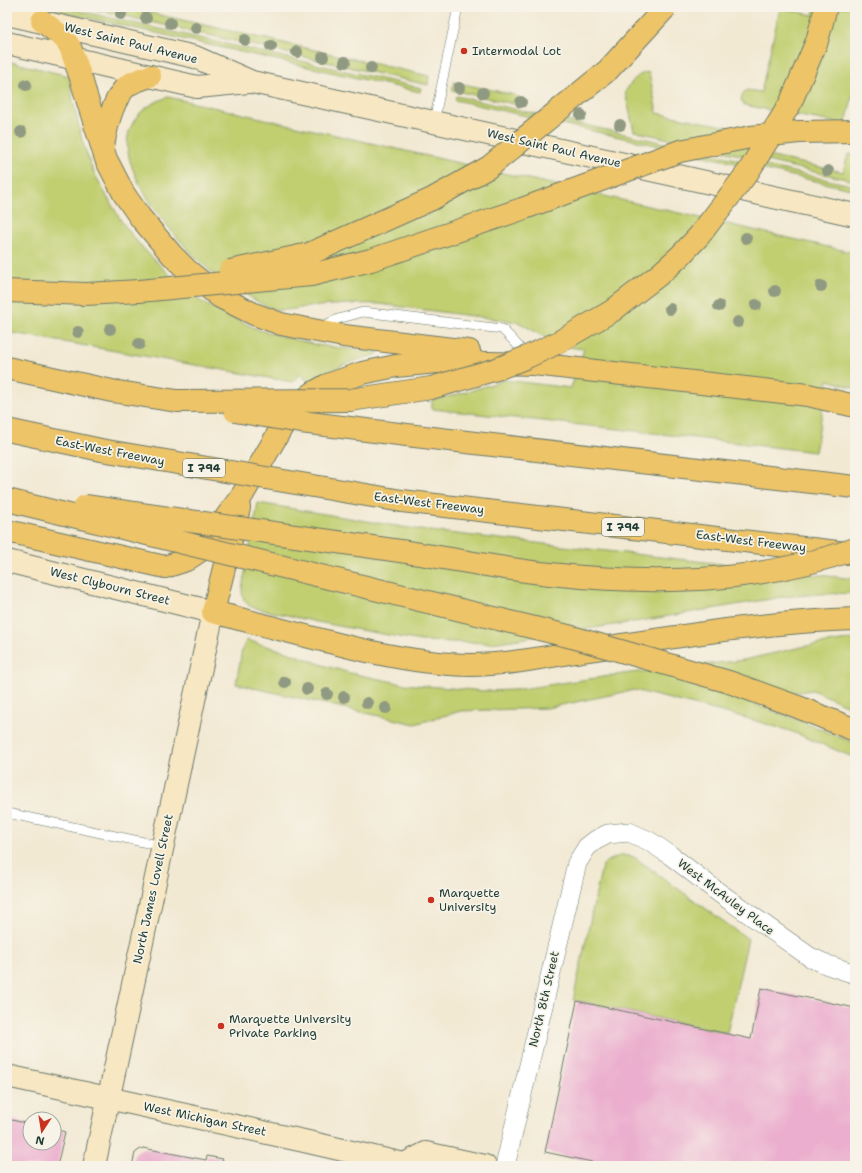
<svg xmlns="http://www.w3.org/2000/svg" width="862" height="1173" viewBox="0 0 862 1173" font-family="'Shantell Sans',sans-serif">
  <style>
    .green { fill: #c1cf71; stroke: #708652 }
    .building { fill: #ebaece }
    .lines { fill: none; stroke-linecap: round; stroke-linejoin: round }
    .lane-casing { stroke: #69796c; stroke-width: 10 }
    .street-casing { stroke: #69796c; stroke-width: 20 }
    .secondary-casing { stroke: #69796c; stroke-width: 24 }
    .highway-casing { stroke: #69796c; stroke-width: 24 }
    .lane { stroke: #fff; stroke-width: 9 }
    .street { stroke: #fff; stroke-width: 19 }
    .secondary { stroke: #f8e7c3; stroke-width: 22 }
    .highway { stroke: #eec469; stroke-width: 22 }
    .highway-bridge-casing { stroke: #69796c; stroke-width: 24; stroke-linecap: butt }
    .highway-bridge { stroke: #eec469; stroke-width: 22 }
    .tree { fill: #909a82 }
    .poi-dot { fill: #c8321e; stroke: #f7f3e8; stroke-width: 1.5 }
    .labels { text-anchor: middle; stroke-width: 3.5; stroke-linejoin: round; paint-order: stroke }
    .shield { fill: #f7f3e8; stroke: #60746a; stroke-width: 1 }
    .shield-label { font-size: 11px; font-weight: bold; fill: #1f3d34 }
    .street-label { font-size: 12px; fill: #1f3d34; stroke: #f7f3e8 }
    .poi-label { font-size: 12px; fill: #1f3d34; stroke: #f7f3e8; text-anchor: start }
  </style>
  <rect width="100%" height="100%" fill="#f7f3e8"/>
  <filter id="ink" filterUnits="userSpaceOnUse"><feTurbulence type="fractalNoise" baseFrequency=".025" numOctaves="2"/><feDisplacementMap in="SourceGraphic" scale="8" xChannelSelector="R" yChannelSelector="G"/><feConvolveMatrix kernelMatrix="1 2 1 2 8 2 1 2 1" color-interpolation-filters="sRGB"/></filter>
  <filter id="wash" filterUnits="userSpaceOnUse"><feTurbulence type="fractalNoise" baseFrequency=".012" numOctaves="4" result="noise"/><feDisplacementMap in="SourceGraphic" scale="16" xChannelSelector="R" yChannelSelector="G"/><feGaussianBlur stdDeviation="0.9" result="paint"/><feColorMatrix in="noise" values="0 0 0 0 0 0 0 0 0 0 0 0 0 0 0 0 0 1.4 0 .05"/><feComposite in="paint" operator="in"/></filter>
  <g filter="url(#wash)">
    <rect width="100%" height="100%" fill="#f2e9d3"/>
    <!-- green -->
    <path class="green" d="M40,7H62L421,88L420,92Z
      M85,7H103L128,13L129,8L429,76L428,85Z
      M813,7H855V86L846,123L842,124L744,105L741,100L743,93L747,90L761,92L780,8L813,15L815,7Z
      M7,61L69,76L73,101L82,140L93,171L106,195L122,222L139,244L188,294L218,311L259,330L316,345L378,352L377,355C353,360 330,369 309,383L301,374L292,382L7,332Z
      M649,72L657,113L739,129L754,153L843,172L848,155L850,154L855,155V181L634,131L625,92C631,83 637,73 649,72Z
      M454,82L515,95L519,100L514,104L452,90Z
      M456,96L855,186V190L455,100Z
      M168,97L855,253V388L828,380L815,452L618,429L432,409V400L467,392L504,380L571,388L584,349L560,346L518,322L380,304C355,303 331,305 307,307C299,308 285,311 277,310C267,308 253,299 245,294C237,289 228,285 221,280C189,256 112,172 130,129C137,111 151,103 168,97Z
      M258,503L421,530L855,579V593L821,594L782,597L634,622L491,643L421,641L317,622L251,607C244,602 242,598 242,589Z
      M855,639V709L813,690L742,700L791,717L855,743V758L793,732L746,718L634,690L547,708L461,711L415,724L236,684L242,650L246,640L284,651L326,666L350,673L404,684L485,691L514,690L630,673L744,660L806,646Z
      M622,855L634,857L748,939L727,1033L573,1000L602,866L607,861Z"/>
    <g id="blocks">
      <!-- building -->
      <path class="building" d="M761,988L855,1008V1166H708L699,1164V1166H611L545,1152L577,1001L751,1039Z
        M7,1119L30,1124V1143H54V1129L65,1132L57,1166H7Z
        M143,1148L206,1160L207,1156L223,1159L221,1164L227,1166H132L135,1153L139,1150Z"/>
    </g>
  </g>
  <g filter="url(#ink)">
    <use href="#blocks" fill-opacity="0" stroke="#69796c" stroke-width="1"/>
    <g class="lines">
      <!-- lane casing -->
      <g class="lane-casing">
        <path id="lane" d="M434,121L458,7
          M321,327L338,319L363,312L502,329L512,339L528,357
          M7,813L162,846"/>
      </g>
      <!-- street casing -->
      <g class="street-casing">
        <path id="street" d="M505,1166L577,863L587,847L596,840L608,834L629,832L649,841L670,855L718,892L810,957L828,965L855,974"/>
      </g>
      <!-- secondary casing -->
      <g class="secondary-casing">
        <path id="secondary" d="M7,14L195,57L252,82L855,215
          M7,43L197,87L249,82
          M7,561L213,612L94,1166
          M7,1076L304,1141L404,1164L406,1166
          M404,1164L426,1153L485,1166"/>
      </g>
      <!-- highway casing -->
      <g class="highway-casing">
        <path id="highway" d="M42,21L64,38L70,47L80,75L87,99L106,159L124,194L140,217L172,255L187,270L220,297L254,314L281,324L344,336L469,351
          M103,146C106,129 113,98 127,86C133,81 143,79 150,76
          M7,291L86,294L139,291
          M7,368L112,391L177,401
          M415,436L855,487
          M402,501L846,553
          M239,508L213,612C260,624 307,637 354,648C392,657 430,664 469,665C502,665 536,659 569,653C664,639 759,622 855,619
          M7,531L165,567L186,560L204,548L243,494L293,408L313,393L327,385L362,373L396,366L437,362L534,364L808,395L855,406"/>
      </g>
      <!-- lane -->
      <use href="#lane" class="lane"/>
      <!-- street -->
      <use href="#street" class="street"/>
      <!-- secondary -->
      <use href="#secondary" class="secondary"/>
      <!-- highway -->
      <use href="#highway" class="highway"/>
      <!-- highway-bridge casing -->
      <g class="highway-bridge-casing">
        <path id="highway-bridge" d="M230,271L309,254L432,199L489,167L608,70L666,7
          M139,291L311,275L371,260L522,209L680,151L751,137L799,132L855,131
          M177,401L350,400L431,388L497,369L527,357L557,343L612,311L660,274L680,256L699,236L748,172L790,104L817,41L826,7
          M235,411L301,422L415,436
          M7,430L101,450L402,501
          M7,500L572,637L729,682L798,707L855,730
          M85,506C193,521 300,537 407,552C454,559 502,569 550,574C654,585 754,584 855,549"/>
      </g>
      <!-- highway-bridge -->
      <use href="#highway-bridge" class="highway-bridge"/>
    </g>
    <!-- trees -->
    <g class="tree">
      <circle cx="121" cy="14" r="6"/>
      <circle cx="146" cy="18" r="6"/>
      <circle cx="170" cy="23" r="6"/>
      <circle cx="196" cy="28" r="6"/>
      <circle cx="245" cy="40" r="6"/>
      <circle cx="271" cy="46" r="6"/>
      <circle cx="297" cy="52" r="6"/>
      <circle cx="323" cy="57" r="6"/>
      <circle cx="345" cy="62" r="6"/>
      <circle cx="371" cy="68" r="6"/>
      <circle cx="26" cy="85" r="6"/>
      <circle cx="459" cy="88" r="6"/>
      <circle cx="483" cy="93" r="6"/>
      <circle cx="521" cy="102" r="6"/>
      <circle cx="581" cy="115" r="6"/>
      <circle cx="620" cy="125" r="6"/>
      <circle cx="21" cy="132" r="6"/>
      <circle cx="828" cy="171" r="6"/>
      <circle cx="746" cy="238" r="6"/>
      <circle cx="821" cy="286" r="6"/>
      <circle cx="775" cy="291" r="6"/>
      <circle cx="756" cy="305" r="6"/>
      <circle cx="719" cy="306" r="6"/>
      <circle cx="670" cy="309" r="6"/>
      <circle cx="738" cy="322" r="6"/>
      <circle cx="110" cy="329" r="6"/>
      <circle cx="78" cy="332" r="6"/>
      <circle cx="139" cy="344" r="6"/>
      <circle cx="285" cy="682" r="6"/>
      <circle cx="307" cy="689" r="6"/>
      <circle cx="327" cy="694" r="6"/>
      <circle cx="344" cy="697" r="6"/>
      <circle cx="367" cy="703" r="6"/>
      <circle cx="386" cy="708" r="6"/>
    </g>
  </g>
  <!-- markers -->
  <g class="poi-dot">
    <circle cx="464" cy="51" r="4"/>
    <circle cx="431" cy="900" r="4"/>
    <circle cx="221" cy="1026" r="4"/>
  </g>
  <g class="labels">
    <!-- shield labels -->
    <g class="shield">
      <rect x="183" y="459" width="42" height="18" rx="3"/>
      <rect x="602" y="518" width="42" height="18" rx="3"/>
    </g>
    <g class="shield-label">
      <text x="204" y="472">I 794</text>
      <text x="623" y="531">I 794</text>
    </g>
    <!-- street labels -->
    <g class="street-label">
      <text transform="translate(131 43) rotate(14)" y="4">West Saint Paul Avenue</text>
      <text transform="translate(554 148) rotate(13)" y="4">West Saint Paul Avenue</text>
      <text transform="translate(110 451) rotate(11)" y="4">East-West Freeway</text>
      <text transform="translate(429 503) rotate(7)" y="4">East-West Freeway</text>
      <text transform="translate(751 541) rotate(7)" y="4">East-West Freeway</text>
      <text transform="translate(110 586) rotate(14)" y="4">West Clybourn Street</text>
      <text transform="translate(153 889) rotate(-78)" y="4">North James Lovell Street</text>
      <text transform="translate(726 897) rotate(37)" y="4">West McAuley Place</text>
      <text transform="translate(544 999) rotate(-77)" y="4">North 8th Street</text>
      <text transform="translate(205 1119) rotate(12)" y="4">West Michigan Street</text>
    </g>
    <!-- poi labels -->
    <g class="poi-label">
      <text x="472" y="55">Intermodal Lot</text>
      <text x="439" y="897">Marquette<tspan x="439" dy="14">University</tspan></text>
      <text x="229" y="1023">Marquette University<tspan x="229" dy="14">Private Parking</tspan></text>
    </g>
  </g>
  <!-- margin -->
  <rect width="862" height="1173" fill="none" stroke="#f7f3e8" stroke-width="24"/>
  <!-- north arrow -->
  <g transform="translate(42 1131) rotate(192)"><circle r="19" fill="#f7f3e8" stroke="#a1aaa0"/>
  <path d="M0-3L7 15L0 10L-7 15Z" fill="#c8321e"/>
  <text y="-6" font-size="11" font-weight="bold" text-anchor="middle" fill="#1f3d34">N</text>
  </g>
</svg>
